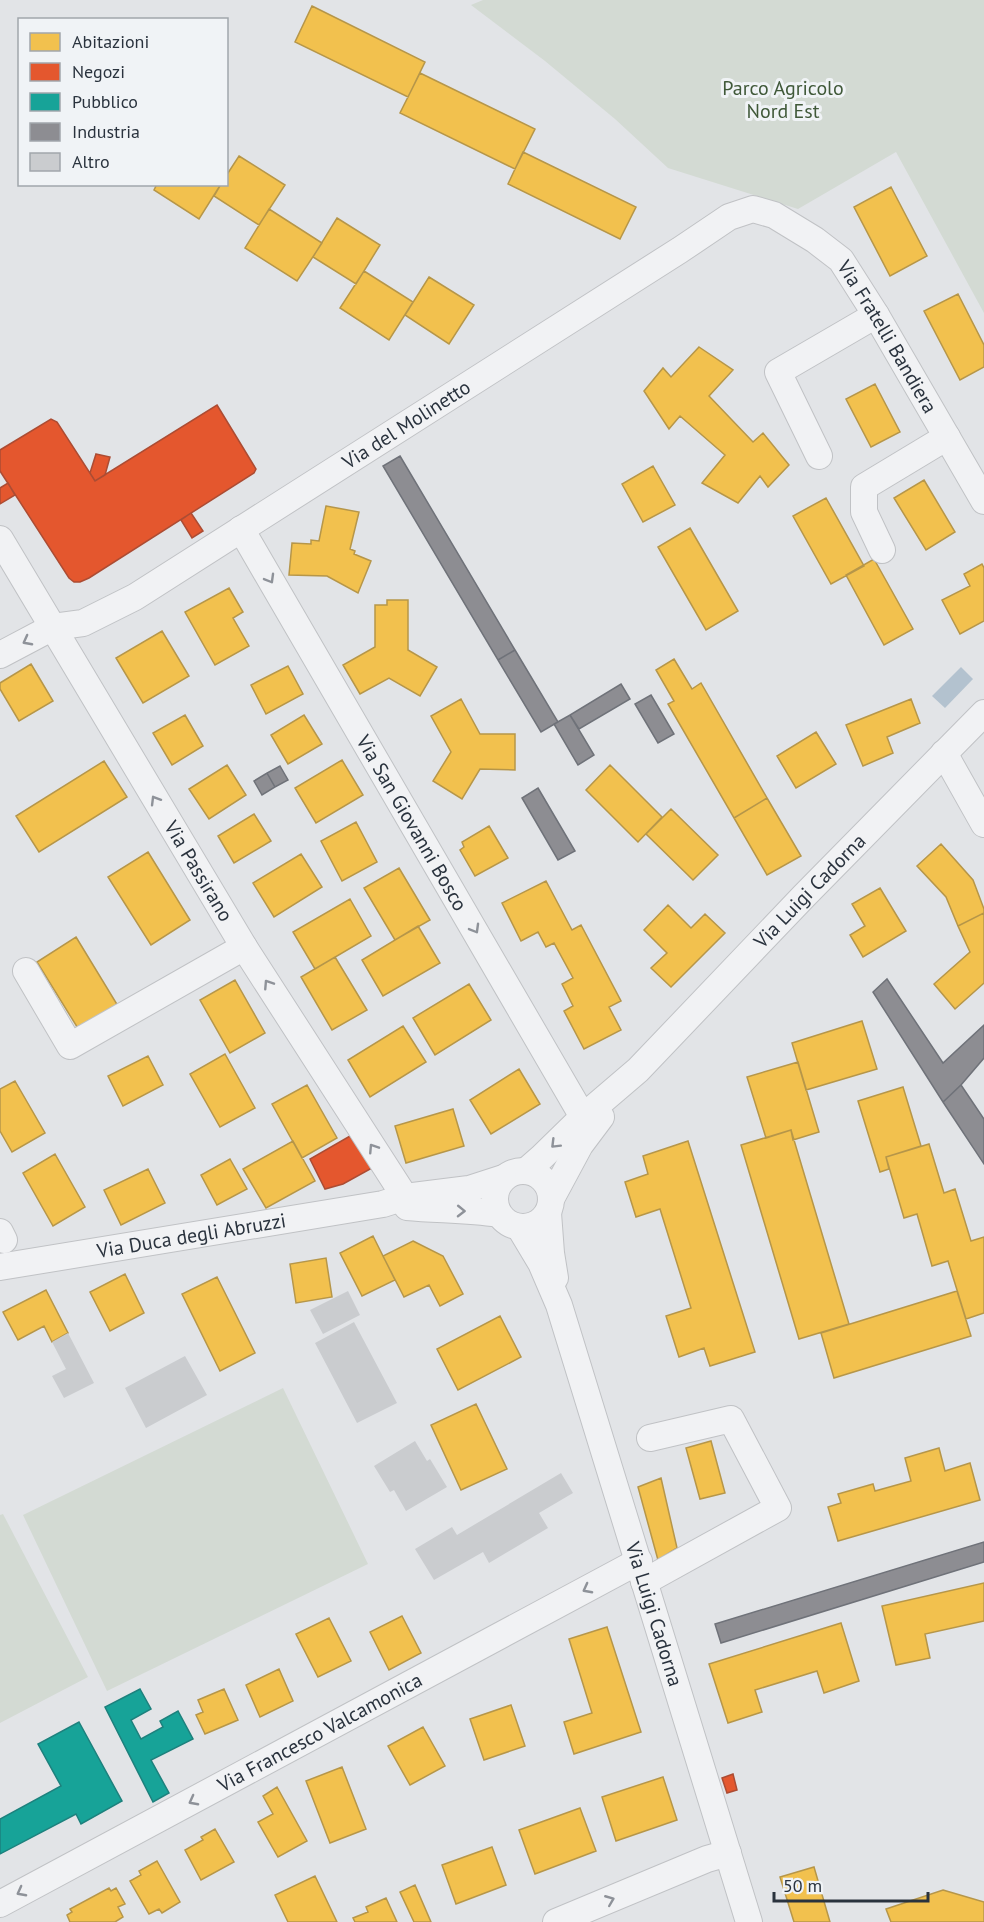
<svg xmlns="http://www.w3.org/2000/svg" width="984" height="1922" viewBox="0 0 984 1922" font-family="'PT Sans',sans-serif">
  <style>
    .green { fill: #d3dad3 }
    .water { fill: #b3c2cf }
    .homes { fill: #f2c14e; stroke: #b69649; stroke-width: 1.5 }
    .shops { fill: #e4572e; stroke: #ac4c33; stroke-width: 1.5 }
    .public { fill: #17a398; stroke: #1d817d; stroke-width: 1.5 }
    .industry { fill: #8d8d92; stroke: #6f7279; stroke-width: 1.5 }
    .building { fill: #cacccf }
    .lines { fill: none; stroke-linecap: round; stroke-linejoin: round }
    .minor-casing { stroke: #c0c2c5; stroke-width: 28 }
    .minor { stroke: #f1f2f4; stroke-width: 26 }
    .oneway { stroke: #8e9299 }
    .labels { text-anchor: middle; stroke-width: 6; stroke-linejoin: round; paint-order: stroke }
    .park-label { font-size: 20px; fill: #405939; stroke: #f0f3f6 }
    .street-label { font-size: 20px; fill: #2a333e; stroke: #f0f3f6 }
  </style>
  <rect width="100%" height="100%" fill="#e2e4e7"/>
  <!-- green -->
  <path class="green" d="M483,0H984V313L896,152L798,209L668,168L615,119L545,61L471,5Z
    M283,1388L368,1564L107,1691L23,1515Z
    M3,1514L88,1677L0,1723V1515Z"/>
  <!-- water -->
  <path class="water" d="M961,667L973,679L945,708L932,696Z"/>
  <!-- homes -->
  <path class="homes" d="M312,6L425,62L408,97L295,42Z
    M420,73L535,129L515,169L400,113Z
    M523,152L636,207L620,239L508,184Z
    M239,156L285,185L259,225L214,196L221,184H226V176Z
    M157,184H221L199,219L154,190Z
    M891,187L927,256L890,276L854,207Z
    M269,209L322,243L297,281L245,248Z
    M337,218L380,245L356,284L313,257Z
    M364,271L413,302L389,340L340,308Z
    M429,277L474,305L449,344L405,315Z
    M958,294L984,345V367L960,380L924,311Z
    M699,347L733,370L709,396L753,442L763,433L789,465L768,487L760,476L738,503L702,483L725,455L680,416L669,429L644,391L663,368L671,377Z
    M875,384L900,432L871,447L846,399Z
    M653,466L675,505L643,522L622,484Z
    M924,480L955,532L926,550L894,498Z
    M826,498L864,566L831,584L793,516Z
    M326,506L359,512L350,549L355,551L354,554L371,561L358,593L327,576L289,575L292,543L311,544V540L319,541Z
    M690,528L738,611L706,630L658,547Z
    M874,559L913,629L884,645L846,575Z
    M982,564L984,568V621L960,634L942,600L970,586L964,574Z
    M229,588L243,612L233,618L249,646L215,665L185,612Z
    M387,600H408V650L437,667L420,696L389,678L360,694L343,665L375,647V605H387Z
    M162,631L189,676L143,703L116,658Z
    M674,659L692,689L701,683L767,798L734,818L668,704L674,701L656,670Z
    M31,664L53,701L19,721L0,689V683Z
    M288,666L303,694L266,714L251,685Z
    M461,699L480,734H515V770L480,769L462,799L433,781L451,752L431,716Z
    M911,699L920,723L887,737L893,753L863,766L846,725Z
    M185,715L203,746L172,765L153,733Z
    M304,715L322,744L288,764L271,735Z
    M816,732L836,764L796,788L777,756Z
    M342,760L363,795L316,823L295,788Z
    M104,761L127,797L39,852L16,816Z
    M227,765L246,795L209,819L189,789Z
    M610,765L662,817L638,842L586,790Z
    M767,798L801,856L767,875L734,818Z
    M671,809L718,855L693,880L646,834Z
    M254,814L271,841L234,863L218,836Z
    M356,822L377,862L342,881L321,841Z
    M489,826L508,858L475,876L460,850L464,847L462,842Z
    M941,844L973,880L984,909V913L958,926L946,897L917,866Z
    M148,852L190,920L151,945L108,877Z
    M301,854L322,887L274,917L253,883Z
    M399,868L430,920L395,940L364,888Z
    M546,881L572,930L581,925L621,1001L609,1007L621,1030L584,1049L564,1011L573,1006L562,984L573,978L554,943L546,947L538,932L521,941L502,903Z
    M880,888L906,931L863,957L850,935L865,926L852,904Z
    M350,899L371,936L315,969L293,932Z
    M668,905L691,928L705,914L725,933L671,987L651,968L667,953L644,930Z
    M984,913V983L955,1009L934,984L970,952L958,926Z
    M418,926L440,963L383,996L362,960Z
    M76,937L118,1006L79,1030L37,962Z
    M335,957L367,1010L332,1030L301,977Z
    M235,980L265,1033L230,1053L200,1000Z
    M469,984L491,1020L435,1055L413,1018Z
    M862,1021L877,1069L806,1090L792,1043Z
    M403,1026L426,1062L370,1097L348,1060Z
    M225,1054L255,1108L220,1127L190,1074Z
    M148,1056L163,1085L123,1106L108,1076Z
    M798,1062L819,1132L793,1140L791,1130L766,1138L747,1077Z
    M519,1069L540,1104L491,1134L470,1100Z
    M15,1081L45,1133L12,1152L0,1131V1089Z
    M307,1085L337,1138L302,1158L272,1104Z
    M903,1087L921,1146L886,1157L889,1169L880,1172L858,1101Z
    M453,1109L464,1146L406,1163L395,1126Z
    M791,1130L849,1324L799,1339L741,1145Z
    M293,1141L315,1181L266,1208L243,1169Z
    M688,1141L755,1352L710,1366L704,1348L679,1357L666,1316L691,1308L660,1209L636,1217L625,1182L648,1174L643,1156Z
    M929,1144L944,1193L955,1189L971,1241L984,1237V1313L966,1319L948,1261L932,1266L917,1214L904,1218L886,1157Z
    M55,1154L85,1207L53,1226L23,1173Z
    M230,1159L247,1189L217,1205L201,1175Z
    M148,1169L165,1203L121,1225L104,1190Z
    M373,1236L395,1280L362,1296L340,1253Z
    M413,1241L443,1256L463,1294L440,1306L429,1285L404,1297L383,1256Z
    M326,1258L332,1297L296,1303L290,1264Z
    M125,1274L144,1313L110,1331L90,1292Z
    M217,1277L255,1353L220,1371L182,1294Z
    M46,1290L68,1333L52,1342L44,1326L18,1340L3,1312Z
    M957,1291L971,1336L834,1378L821,1333Z
    M500,1316L521,1357L458,1390L437,1349Z
    M476,1404L507,1469L461,1490L431,1425Z
    M711,1441L725,1493L700,1499L686,1448Z
    M939,1448L945,1471L970,1463L980,1500L838,1541L828,1507L841,1503L838,1494L873,1484L875,1491L911,1481L905,1458Z
    M661,1478L677,1548L658,1560L638,1487Z
    M984,1583V1621L925,1634L930,1658L896,1665L882,1606Z
    M402,1616L421,1653L389,1670L370,1632Z
    M329,1618L351,1661L318,1677L296,1634Z
    M841,1623L859,1681L824,1693L817,1671L755,1690L762,1712L728,1723L709,1664Z
    M607,1627L641,1732L574,1754L564,1722L592,1713L569,1639Z
    M279,1669L293,1701L260,1717L246,1685Z
    M224,1689L238,1720L205,1734L196,1715L203,1712L198,1700Z
    M511,1705L525,1746L484,1760L470,1719Z
    M423,1727L445,1766L410,1785L388,1746Z
    M342,1767L366,1829L330,1843L306,1781Z
    M663,1777L677,1820L616,1841L602,1797Z
    M277,1787L307,1841L278,1857L258,1822L273,1814L263,1796Z
    M580,1808L596,1851L535,1874L519,1830Z
    M215,1829L234,1862L201,1880L185,1850L203,1840L201,1837Z
    M492,1847L506,1885L456,1904L442,1865Z
    M157,1861L180,1902L162,1913L159,1909L149,1914L130,1881L141,1875L139,1871Z
    M814,1867L830,1922H794L780,1877Z
    M315,1876L337,1922H288L275,1895Z
    M415,1885L431,1922H414L400,1892Z
    M109,1888L111,1891L116,1888L125,1904L118,1907L123,1917L115,1922H70L67,1915L72,1912L70,1909Z
    M943,1890L984,1902V1922H891L886,1909Z
    M386,1898L397,1922H355L353,1918L368,1912L366,1907Z"/>
  <!-- shops -->
  <path class="shops" d="M217,405L256,469L254,473L89,578L80,582H74L69,578L0,471V450L51,419L57,422L95,481Z
    M96,454L110,457L105,475L95,481L90,473Z
    M8,483L15,495L0,504V488Z
    M191,513L203,531L192,538L181,520Z
    M350,1136L372,1168L343,1184L325,1189L310,1159Z
    M733,1774L737,1790L727,1793L722,1778Z"/>
  <!-- public -->
  <path class="public" d="M140,1689L151,1709L131,1720L141,1739L163,1727L160,1721L178,1711L193,1739L151,1760L169,1793L153,1802L105,1707Z
    M79,1722L122,1801L81,1824L76,1814L0,1854V1819L61,1786L38,1744Z"/>
  <!-- industry -->
  <path class="industry" d="M400,456L515,650L498,660L383,466Z
    M515,650L558,722L541,732L498,660Z
    M621,684L630,699L579,729L570,715Z
    M651,695L674,734L658,743L635,704Z
    M570,715L594,755L578,765L554,724Z
    M280,766L288,780L275,787L267,773Z
    M267,773L275,787L262,795L254,781Z
    M538,788L575,851L558,860L522,798Z
    M887,979L943,1063L984,1025V1058L961,1085L943,1102L873,992Z
    M961,1085L984,1119V1164L943,1102Z
    M984,1542V1562L721,1643L715,1624Z"/>
  <!-- building -->
  <path class="building" d="M348,1291L360,1315L323,1334L310,1310Z
    M354,1322L397,1403L357,1423L315,1343Z
    M68,1333L94,1383L64,1398L52,1376L66,1369L52,1342Z
    M185,1356L207,1395L146,1428L125,1388Z
    M415,1441L427,1461L430,1459L447,1487L406,1511L394,1490L390,1492L374,1466Z
    M561,1473L573,1493L539,1513L548,1528L489,1563L483,1552L434,1580L415,1549L452,1527L457,1535Z"/>
  <g class="lines">
    <!-- minor casing -->
    <g class="minor-casing">
      <g id="minor">
        <path d="M819,456L778,372L876,315"/>
        <path id="s1" d="M241,529L583,1117"/>
        <path id="s2" d="M0,539L244,947L405,1197"/>
        <path d="M882,550L864,512V487L947,437"/>
        <path id="s3" d="M0,655L53,627L83,623L135,597L680,250L729,217L753,209L774,215L815,240L841,260L876,315L984,501"/>
        <path d="M944,753L984,824"/>
        <path d="M26,971L70,1046L244,947"/>
        <circle cx="523" cy="1199" r="28"/>
        <path id="s4" d="M526,1171L542,1157L583,1117L638,1070L804,896L984,713"/>
        <path d="M551,1199L580,1145L601,1117"/>
        <path d="M407,1207C437,1210 468,1209 498,1214"/>
        <path d="M548,1213L551,1253L555,1278"/>
        <path id="s5" d="M520,1228L541,1263L559,1305L749,1922"/>
        <path d="M0,1232L4,1240"/>
        <path id="s6" d="M0,1267L383,1204L405,1197L469,1189L503,1178"/>
        <path d="M644,1582L778,1508L731,1419L650,1438"/>
        <path id="s7" d="M0,1904L639,1561"/>
        <path d="M556,1922L707,1859L728,1853"/>
      </g>
    </g>
    <!-- minor -->
    <use href="#minor" class="minor"/>
  </g>
  <!-- one-way arrows -->
  <defs><path id="oneway-chevron" d="M-2-3.5L2.5 0L-2 3.5" fill="none" stroke-width="1.6" stroke-linecap="round" stroke-linejoin="round" transform="scale(1.5)"/></defs>
  <g class="oneway">
    <use href="#oneway-chevron" transform="translate(270 579) rotate(60)"/>
    <use href="#oneway-chevron" transform="translate(27 641) rotate(152)"/>
    <use href="#oneway-chevron" transform="translate(155 800) rotate(-121)"/>
    <use href="#oneway-chevron" transform="translate(475 929) rotate(60)"/>
    <use href="#oneway-chevron" transform="translate(268 984) rotate(-123)"/>
    <use href="#oneway-chevron" transform="translate(555 1144) rotate(135)"/>
    <use href="#oneway-chevron" transform="translate(373 1148) rotate(-123)"/>
    <use href="#oneway-chevron" transform="translate(461 1211) rotate(1)"/>
    <use href="#oneway-chevron" transform="translate(587 1589) rotate(152)"/>
    <use href="#oneway-chevron" transform="translate(193 1801) rotate(152)"/>
    <use href="#oneway-chevron" transform="translate(21 1892) rotate(152)"/>
    <use href="#oneway-chevron" transform="translate(610 1900) rotate(-22)"/>
  </g>
  <g class="labels">
    <!-- park labels -->
    <g class="park-label">
      <text x="783" y="95">Parco Agricolo<tspan x="783" dy="23">Nord Est</tspan></text>
    </g>
    <!-- street labels -->
    <g class="street-label">
      <text dy="7" stroke="none"><textPath href="#s3" startOffset="1071">Via Fratelli Bandiera</textPath></text>
      <text dy="7" stroke="none"><textPath href="#s3" startOffset="470">Via del Molinetto</textPath></text>
      <text dy="7" stroke="none"><textPath href="#s1" startOffset="340">Via San Giovanni Bosco</textPath></text>
      <text dy="7" stroke="none"><textPath href="#s2" startOffset="387">Via Passirano</textPath></text>
      <text dy="7" stroke="none"><textPath href="#s4" startOffset="399">Via Luigi Cadorna</textPath></text>
      <text dy="7" stroke="none"><textPath href="#s6" startOffset="194">Via Duca degli Abruzzi</textPath></text>
      <text dy="7" stroke="none"><textPath href="#s5" startOffset="410">Via Luigi Cadorna</textPath></text>
      <text dy="7" stroke="none"><textPath href="#s7" startOffset="363">Via Francesco Valcamonica</textPath></text>
    </g>
  </g>
  <!-- legend -->
  <rect x="18" y="18" width="210" height="168" fill="#f0f3f6" stroke="#a1a6ac" stroke-width="1.5"/>
  <rect x="30" y="33" width="30" height="18" fill="#f2c14e" stroke="#a1a6ac" stroke-width="1.5"/>
  <text x="72" y="48" font-size="18" fill="#2a333e">Abitazioni</text>
  <rect x="30" y="63" width="30" height="18" fill="#e4572e" stroke="#a1a6ac" stroke-width="1.5"/>
  <text x="72" y="78" font-size="18" fill="#2a333e">Negozi</text>
  <rect x="30" y="93" width="30" height="18" fill="#17a398" stroke="#a1a6ac" stroke-width="1.5"/>
  <text x="72" y="108" font-size="18" fill="#2a333e">Pubblico</text>
  <rect x="30" y="123" width="30" height="18" fill="#8d8d92" stroke="#a1a6ac" stroke-width="1.5"/>
  <text x="72" y="138" font-size="18" fill="#2a333e">Industria</text>
  <rect x="30" y="153" width="30" height="18" fill="#cacccf" stroke="#a1a6ac" stroke-width="1.5"/>
  <text x="72" y="168" font-size="18" fill="#2a333e">Altro</text>
  <!-- scale -->
  <path d="M774 1892v9h154v-9" fill="none" stroke="#2a333e" stroke-width="3"/>
  <text x="783" y="1892" font-size="18" fill="#2a333e" stroke="#f0f3f6" stroke-width="4.5" paint-order="stroke">50 m</text>
</svg>
